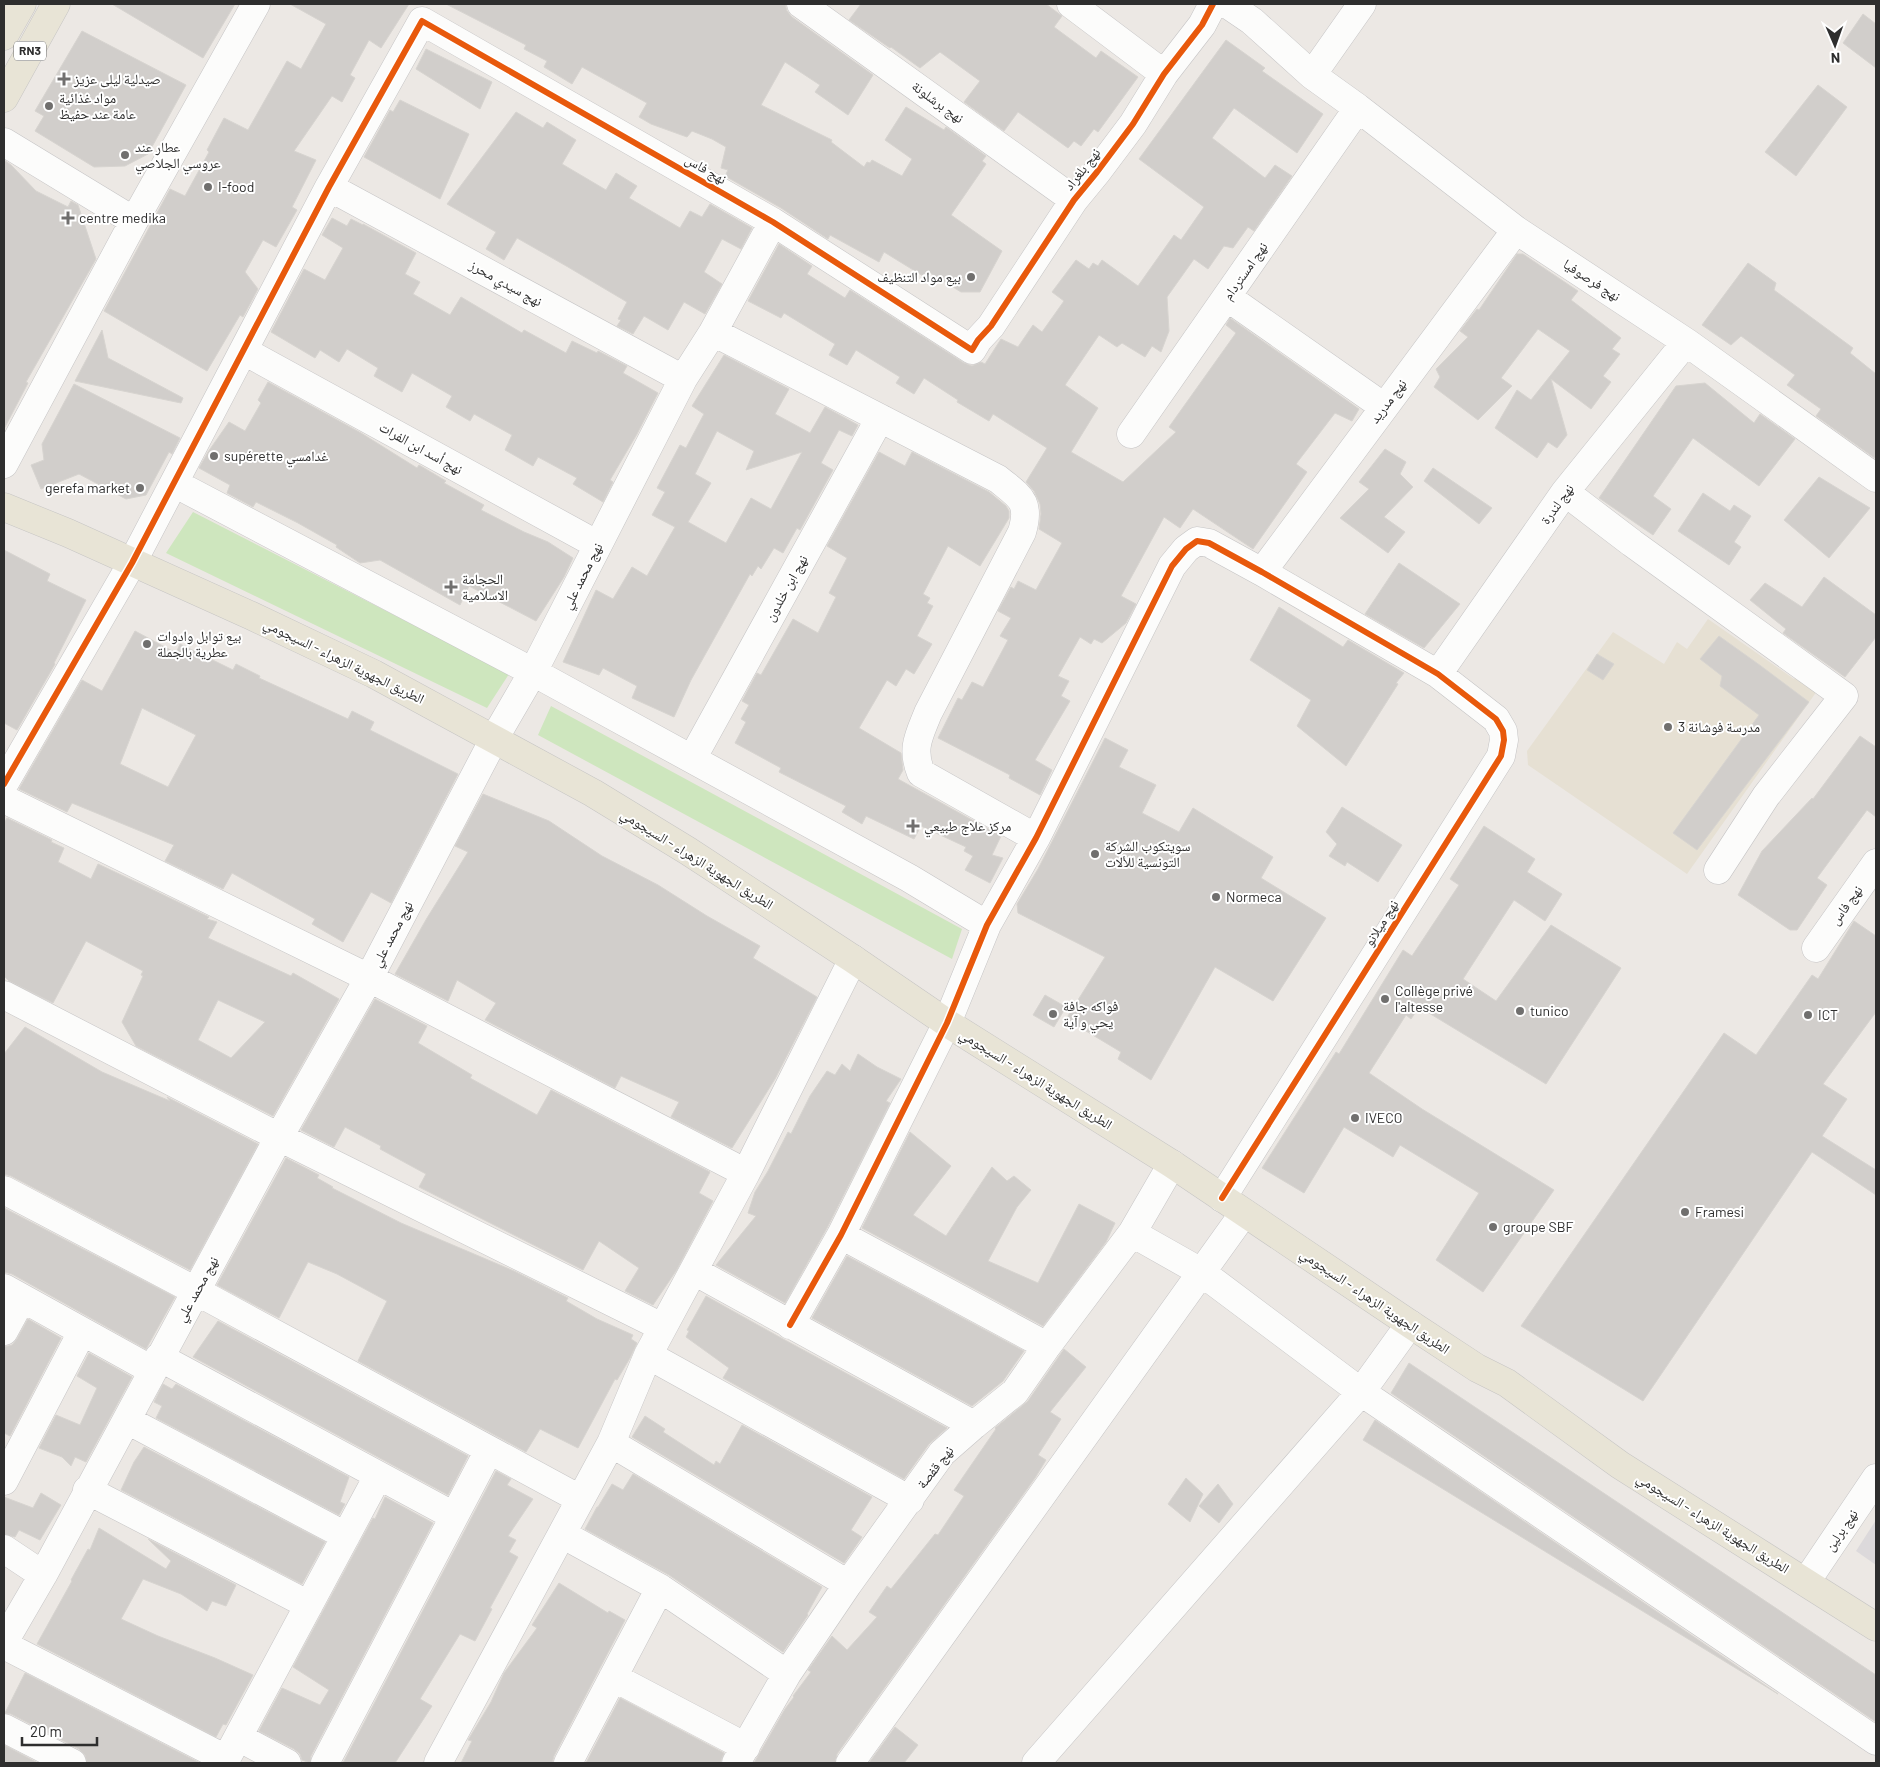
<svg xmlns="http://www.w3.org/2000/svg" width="1880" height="1767" viewBox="0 0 1880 1767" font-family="Barlow,'Noto Naskh Arabic',sans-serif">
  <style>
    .industrial { fill: #dcd9db }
    .education { fill: #e6e0d3 }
    .green { fill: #cee6be }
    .building { fill: #d1cecb; stroke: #d7d4d0; fill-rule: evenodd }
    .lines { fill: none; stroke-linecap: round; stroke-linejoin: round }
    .minor-casing { stroke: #c5c4c5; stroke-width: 29 }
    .major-casing { stroke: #c6c5c4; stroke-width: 29 }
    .minor { stroke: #fcfcfb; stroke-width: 28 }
    .major { stroke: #e8e4d6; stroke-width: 28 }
    .cycleway-casing { stroke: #fff; stroke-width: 9 }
    .cycleway { stroke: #e8590c; stroke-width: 6 }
    .poi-dot { fill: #706f6e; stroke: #fff; stroke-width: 2 }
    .labels { text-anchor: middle; stroke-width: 4; stroke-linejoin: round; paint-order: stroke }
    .shield { fill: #fff; stroke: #6d6d6d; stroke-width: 1 }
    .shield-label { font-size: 12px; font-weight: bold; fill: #2e2e2e }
    .poi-label { font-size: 14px; fill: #2e2e2e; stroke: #fff; text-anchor: start }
    .street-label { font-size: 14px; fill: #2e2e2e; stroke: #fff }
  </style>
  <rect width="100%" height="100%" fill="#ece8e4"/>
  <!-- industrial -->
  <path class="industrial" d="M1876,1520V1565L1856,1551Z"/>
  <!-- education -->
  <path class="education" d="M1708,619L1794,679L1799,673L1817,691L1687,874L1528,765L1527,751L1613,632L1664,664L1677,642L1687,649Z"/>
  <!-- green -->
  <path class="green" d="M193,512L509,674L487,708L166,553Z
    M551,706L962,929L952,959L538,735Z"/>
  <!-- building -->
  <path class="building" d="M112,4H235L203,58Z
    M290,4H409L381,48L369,40L350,75L355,78L342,102L332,96L294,151L316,160L292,207L297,210L276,247L263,240L245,272L258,289L243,317L240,315L207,371L104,311L170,189L185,196L209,152L207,150L224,118L248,130L287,61L301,69L326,24Z
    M446,4H785L787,11L792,17L873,75L848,115L815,92L820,85L785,62L761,105L832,140L831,142L864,167L867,162L870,163L872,160L902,176L912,159L885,140L906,107L944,130L946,127L986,156L982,161L986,164L951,215L1002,251L980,292H961L927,271L923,276L884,252L879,262L830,235L828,239L781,208L725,176L728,170L721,168L726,147L712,139L692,131L687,137L651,124L639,117L647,103L582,67L572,84L544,67L547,61L524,49L526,45Z
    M861,4H1046L1062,16L1054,27L1096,58L1101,51L1138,77L1098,132L1094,129L1081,146L1074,141L1068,148L1018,112L1004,131L964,102L980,81L940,52L920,68L891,47L890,48L849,20Z
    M1863,14L1876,24V68L1843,43Z
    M82,31L186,85L148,154L125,166L94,167L35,131L44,116L35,111Z
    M1226,40L1265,68L1262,71L1323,114L1297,153L1234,108L1212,138L1265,178L1275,165L1292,176L1254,231L1248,227L1233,248L1224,246L1208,269L1194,259L1167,297L1169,331L1161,352L1152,346L1145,357L1122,343L1117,347L1099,335L1065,385L1098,408L1071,452L1123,482L1176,432L1169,427L1236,333L1226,325L1230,318L1359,409L1352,421L1335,413L1296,464L1307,472L1253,549L1193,509L1180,528L1164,517L1121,596L1136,604L1126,623L1102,643L1094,639L1091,644L1080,637L1058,676L1069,681L1061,696L1070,701L1035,760L1052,770L1040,795L1009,778L1010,775L938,738L958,698L962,700L972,682L983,687L1008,640L1000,636L1011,618L998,611L1011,587L1014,589L1018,581L1036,590L1062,543L1039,529L1041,514L1040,504L1034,491L1026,482L1047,448L993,414L989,421L957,402L958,400L924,378L914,394L896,383L900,377L856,350L847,365L829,355L835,344L784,313L781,318L748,301L779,244L812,266L807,274L845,298L850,290L964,363L972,366L981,362L985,364L1001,339L1018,347L1033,325L1042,332L1064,301L1052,292L1076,260L1089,269L1093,263L1098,266L1102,260L1138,286L1174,235L1181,240L1204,207L1139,159Z
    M426,49L492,82L480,109L416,69Z
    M1818,85L1847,107L1796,176L1765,152Z
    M400,100L469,134L440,199L364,157L390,110L393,112Z
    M516,112L543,128L547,122L576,140L562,164L606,190L616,173L637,186L629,198L680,228L690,211L702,217L710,204L752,228L741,249L722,239L704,272L722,284L705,314L684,302L668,330L644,316L633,334L617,326L621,320L618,319L627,302L568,267L517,238L504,260L486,249L496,232L447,204Z
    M4,160L11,165L36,191L68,207L71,201L78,205L96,259L26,382L28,383L4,429Z
    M332,218L347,226L351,219L363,225V224L416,253L405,274L420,282L413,294L450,315L461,297L522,333L524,330L566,353L572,341L597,353L598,351L627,366L623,373L658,393L637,434L610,480L613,482L603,502L573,484L577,478L538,457L533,466L505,450L512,435L474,414L470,421L446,407L452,396L412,373L402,392L374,376L378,368L347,349L339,362L320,350L315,358L271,332L304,269L325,280L343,248L322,235Z
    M1517,254H1523L1578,291L1571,300L1621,338L1612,349L1620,354L1603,376L1611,382L1591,409L1551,379L1567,435L1557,448L1548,442L1537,458L1495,428L1517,390L1531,400L1570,351L1538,329L1501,378L1512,386L1478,420L1434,387L1440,377L1436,369L1468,337L1460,331L1477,309L1479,310Z
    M1748,263L1776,283L1774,290L1853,348L1850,353L1876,374V459L1816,416L1821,409L1787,385L1795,375L1741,336L1731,345L1702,325Z
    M102,330L108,358L183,398L181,403L75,381Z
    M724,355L789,389L775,414L810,433L825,407L858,425L852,436L839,430L821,463L833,470L800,530L797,528L783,553L774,548L761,569L758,566L752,576L750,574L691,680L674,717L632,698L637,686L603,668L599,675L563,662L596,590L613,599L632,567L647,576L675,527L652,515L665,492L657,488L680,445L686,448L704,414L692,406ZM717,431L754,451L746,470L802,452L771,509L751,498L726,543L688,522L711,483L695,474Z
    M268,382L361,433L417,468L419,465L446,481L444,483L484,505L481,510L524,532L548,542L573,558L564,577L536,621L469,586L460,605L380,560L360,563L336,547L337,545L298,523L256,502L253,507L227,493L230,485L199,468L208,452L229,422L245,431L261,403L258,400Z
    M1705,383L1754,423L1760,414L1795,439L1759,486L1693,438L1653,496L1671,509L1653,535L1599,498L1676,386Z
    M74,384L180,438L172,454L169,452L146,495L126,499L79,474L41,489L31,465L44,460L42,444Z
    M1385,449L1406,462L1400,474L1413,487L1384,517L1405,532L1388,553L1340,518L1369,489L1359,482Z
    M879,452L905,466L912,452L989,492L1006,506L1009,511V518L980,566L948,546L923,594L930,598L927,603L933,606L917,636L932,644L914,674L906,669L896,686L887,680L859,728L901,753L903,770L898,779L1001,836L992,855L1003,858L990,883L965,870L973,856L964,851L966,847L921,826L914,839L866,816L862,824L842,812L846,806L779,772L781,768L735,743L746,722L741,719L749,705L742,701L757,673L761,675L793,619L818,633L836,597L829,593L847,558L827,546Z
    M1433,468L1492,508L1479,524L1424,481Z
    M1819,477L1870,508L1829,558L1784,520Z
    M1703,493L1730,511L1734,505L1751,516L1734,542L1741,547L1729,565L1678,531Z
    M4,550L50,574L47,581L86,600L54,663L55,664L17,730L4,723Z
    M1399,563L1460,604L1424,648L1365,614Z
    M1824,577L1876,615V637L1845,677L1783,633L1786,629L1750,600L1765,583L1802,607Z
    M1279,607L1343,647L1348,640L1404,673L1396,683L1398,684L1346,766L1297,726L1311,700L1250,660Z
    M135,631L176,653L180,644L233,670L236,664L260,676L259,678L348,719L352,711L374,722L370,730L458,774L391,903L371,892L343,942L312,924L315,919L232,873L223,889L165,861L174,845L72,803L67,812L19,789L82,680L102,691ZM142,708L196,735L168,787L120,764Z
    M1719,636L1761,666L1809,702L1697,850L1673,833L1759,715L1720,686L1722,676L1700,659Z
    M1597,654L1614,664L1603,680L1587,670Z
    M1860,736L1876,747V817L1867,810L1817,878L1827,885L1797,930H1790L1738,895L1762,851L1812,798L1813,799Z
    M1105,738L1128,750L1119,767L1156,785L1142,813L1179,832L1193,808L1273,857L1261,878L1326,918L1273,1001L1215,967L1151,1080L1118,1059L1121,1052L1066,1019L1105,957L1018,913L1017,904L1038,869Z
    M483,794L549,821L602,856L658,885L707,916L760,946L753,958L817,997L775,1079L732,1148L671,1117L679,1102L621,1076L615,1088L485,1020L496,1003L457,980L448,1001L395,974L427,918L468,852L455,846Z
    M1342,807L1402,845L1378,882L1347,862L1345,866L1329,856L1337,844L1326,832Z
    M7,818L52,840L51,842L64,848L58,862L91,879L98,864L149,888L209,917L207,919L217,922L208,938L291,976L293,973L339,999L273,1116L136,1046L122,1022L143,976L141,975L143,971L86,941L53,1003L9,981L4,976V823ZM218,1000L265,1022L231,1058L198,1040Z
    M1484,826L1535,859L1527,872L1562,894L1545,921L1514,900L1463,979L1496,1001L1551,925L1621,968L1546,1084L1419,1007L1411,1019L1406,1015L1369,1073L1422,1109L1554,1190L1483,1292L1436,1260L1479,1193L1400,1145L1393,1157L1344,1127L1304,1193L1262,1168L1336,1052L1339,1054L1403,950L1412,956L1459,885L1450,879Z
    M1854,921L1876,936V1012L1823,1084L1847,1099L1822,1136L1876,1170V1195L1812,1152L1643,1401L1521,1326L1724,1033L1756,1055L1812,975L1818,979Z
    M1045,995L1066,1007L1054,1027L1033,1015Z
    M375,999L427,1026L418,1043L472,1075L470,1078L537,1115L551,1090L710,1172L699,1193L713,1201L676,1271L653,1305L625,1291L639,1268L599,1241L583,1270L419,1187L426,1174L380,1149L381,1146L345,1127L334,1147L301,1130Z
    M25,1027L102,1072L170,1101L167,1097L258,1144L190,1270L11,1176L4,1174V1054Z
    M858,1054L877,1067L901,1079L886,1101L890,1103L827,1228L785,1303L716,1265L756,1216L748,1213L755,1192L768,1171L788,1132L791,1134L810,1096L827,1071L835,1075L842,1064L850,1071Z
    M910,1132L951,1166L913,1215L946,1236L992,1167L1007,1181L1014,1176L1031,1190L1017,1207L988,1261L1038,1283L1079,1204L1115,1223L1106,1242L1043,1326L862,1228Z
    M286,1158L319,1175L317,1178L333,1187L332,1188L401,1223L514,1271L568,1298L566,1301L597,1319L633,1335L631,1339L637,1343L630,1358L617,1380L615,1379L578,1448L540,1429L526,1452L358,1361L387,1301L337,1274L308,1262L279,1318L217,1285Z
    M4,1208L175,1297L146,1349L12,1274L4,1272Z
    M847,1256L1024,1351L1003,1381L972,1406L812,1318Z
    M706,1296L783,1339L947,1428L929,1444L904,1479L723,1378L729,1368L686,1337L689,1331L687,1330Z
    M28,1319L61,1338L10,1436L4,1433V1347L12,1345L17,1339Z
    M218,1321L468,1456L448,1495L193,1357Z
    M1064,1349L1086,1367L1050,1412L1061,1419L1038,1455L1046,1460L1035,1478L837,1754L835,1763H754L785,1709L794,1697L793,1696L811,1672L808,1670L832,1636L847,1650L877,1617L869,1612L887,1586L891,1589L935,1534L938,1535L964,1496L954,1490L996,1429L995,1428L1028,1401Z
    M89,1353L132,1377L86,1462L75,1457L71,1466L62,1457L39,1448L56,1415L80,1425L97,1388L77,1376Z
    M1409,1363L1876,1675V1722L1391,1393Z
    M163,1384L172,1389L176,1384L349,1477L340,1502L345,1504L339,1515L156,1418L162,1406L154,1402Z
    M645,1416L665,1429L663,1432L714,1465L716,1461L720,1464L742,1425L872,1497L851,1530L862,1537L844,1563L632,1437Z
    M1375,1420L1778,1694L1363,1440Z
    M144,1447L325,1542L302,1584L121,1490L134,1462Z
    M496,1471L511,1479L507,1485L533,1499L508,1536L516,1540L509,1552L518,1557L490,1608L492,1609L475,1641L460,1634L420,1699L432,1706L395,1763H343Z
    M633,1474L822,1587L807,1614L808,1615L783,1652L669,1575L585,1529L597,1507H598L612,1484L623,1490Z
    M1186,1478L1203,1494L1190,1522L1168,1504Z
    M1218,1484L1233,1504L1219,1523L1199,1506Z
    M41,1493L61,1505L40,1540L19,1530L15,1537L4,1534V1497L33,1508Z
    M385,1497L433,1523L311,1756L310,1763L302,1760L300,1754L294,1749L259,1731L282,1688L320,1705L329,1690L293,1667L373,1518L375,1519Z
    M99,1528L166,1569L171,1561L148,1539L236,1585L226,1606L212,1601L207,1611L181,1594L143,1579L121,1619L158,1636L215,1658L253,1675L226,1725L223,1724L216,1737L37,1644L72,1581L71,1580L88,1549L90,1550Z
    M559,1583L608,1613L609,1611L625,1620L554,1756L552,1763H461L472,1741L468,1740L491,1702L504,1673L537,1628L532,1625Z
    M25,1673L200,1763H87L85,1755L79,1749L11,1714L5,1713Z
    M620,1698L724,1753L720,1763H586Z
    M895,1727L918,1745L904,1763H869Z
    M4,1745L38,1763H4Z"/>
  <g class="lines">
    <!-- minor casing -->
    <g class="minor-casing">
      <path id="minor" d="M801,4L1074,200
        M1071,4L1164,74
        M1227,4L1252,21L1312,75L1358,108L1516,230L1686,342L1876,478
        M1312,75L1362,4
        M4,142L134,221
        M329,187L683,379
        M1227,297L1384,407
        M713,332L998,479C1020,497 1031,501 1022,532L928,713C919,736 911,748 921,773L1036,838
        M244,351L598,545
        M1131,434L1358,108
        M4,464L134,221L256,4
        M174,483L533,672L909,878L987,925
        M1565,492L1632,543L1844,696L1766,796L1718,870
        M1262,572L1516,230
        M1438,674L1565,492L1686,342
        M692,759L880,418
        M4,784L132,563L329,187L422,21L773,222L972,350L978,340L991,326L1074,200L1097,172L1133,124L1164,74L1202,25L1213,4
        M4,799L369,978L746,1173
        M1816,948L1876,863
        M4,995L279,1137L662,1327
        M4,1190L196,1291L580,1499
        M1132,1233L1201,1272L1361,1392L1876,1741
        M841,1235L1047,1346
        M694,1271L974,1425
        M4,1288L152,1370
        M790,1325L841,1235L947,1023L987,925L1036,838L1172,566L1186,549L1197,541L1209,543L1262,572L1438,674L1496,719L1503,731L1504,740L1501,756L1222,1198
        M4,1331L22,1298
        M648,1355L910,1500
        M159,1357L454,1516
        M127,1420L346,1536
        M611,1443L848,1584
        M4,1481L82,1332
        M87,1490L309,1605
        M562,1534L660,1588L787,1674
        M4,1549L43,1575
        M1806,1582L1876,1478
        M4,1642L43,1575L279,1137L369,978L494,739L533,672L683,379L713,332L773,222
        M4,1645L226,1759
        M613,1677L746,1747
        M4,1728L72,1763
        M238,1737L287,1763
        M224,1763L378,1476
        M325,1763L489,1450
        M438,1763L611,1443L648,1355L746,1173L853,959
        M568,1763L660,1588
        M736,1763L787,1674L848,1584L942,1453L974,1425L1015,1392L1047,1346L1132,1233L1172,1164
        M850,1763L1244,1213
        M1036,1763L1361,1392L1410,1324"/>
    </g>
    <!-- major casing -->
    <g class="major-casing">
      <path id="major" d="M4,36L22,4
        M4,98L56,4
        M4,507L68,533L252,616L374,674L593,793L688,851L853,959L947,1023L1172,1164L1410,1324L1477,1368L1507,1383L1620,1465L1876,1627"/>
    </g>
    <!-- minor -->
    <use href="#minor" class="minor"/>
    <!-- major -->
    <use href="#major" class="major"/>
    <!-- cycleway casing -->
    <g class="cycleway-casing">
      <path id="cycleway" d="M4,784L132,563L329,187L422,21L773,222L972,350L978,340L991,326L1074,200L1097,172L1133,124L1164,74L1202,25L1213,4
        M790,1325L841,1235L947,1023L987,925L1036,838L1172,566L1186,549L1197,541L1209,543L1262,572L1438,674L1496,719L1503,731L1504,740L1501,756L1222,1198"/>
    </g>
    <!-- cycleway -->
    <use href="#cycleway" class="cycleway"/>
  </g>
  <!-- markers -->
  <g class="poi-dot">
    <path d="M61.5 71.5h5v5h5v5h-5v5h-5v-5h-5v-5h5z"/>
    <circle cx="49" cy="106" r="5"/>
    <circle cx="125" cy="155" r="5"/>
    <circle cx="208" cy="187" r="5"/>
    <path d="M65.5 210.5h5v5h5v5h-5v5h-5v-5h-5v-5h5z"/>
    <circle cx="971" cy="277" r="5"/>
    <circle cx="214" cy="456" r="5"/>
    <circle cx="140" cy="488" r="5"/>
    <path d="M448.5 579.5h5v5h5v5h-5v5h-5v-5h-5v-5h5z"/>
    <circle cx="147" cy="644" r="5"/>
    <circle cx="1668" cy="727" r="5"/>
    <path d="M910.5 818.5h5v5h5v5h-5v5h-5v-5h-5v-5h5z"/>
    <circle cx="1095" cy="854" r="5"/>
    <circle cx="1216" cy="897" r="5"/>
    <circle cx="1385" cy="999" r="5"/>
    <circle cx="1520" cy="1011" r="5"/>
    <circle cx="1053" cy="1014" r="5"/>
    <circle cx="1808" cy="1015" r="5"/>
    <circle cx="1355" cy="1118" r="5"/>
    <circle cx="1685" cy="1212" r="5"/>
    <circle cx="1493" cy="1227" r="5"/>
  </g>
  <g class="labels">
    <!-- shield labels -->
    <rect class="shield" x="14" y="41.5" width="32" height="19" rx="4"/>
    <g class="shield-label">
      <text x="30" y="55">RN3</text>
    </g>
    <!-- poi labels -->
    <g class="poi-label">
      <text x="74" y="84">صيدلية ليلى عزيز</text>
      <text x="59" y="103">مواد غذائية<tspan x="59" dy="16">عامة عند حفيظ</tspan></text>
      <text x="135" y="152">عطار عند<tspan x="135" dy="16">عروسي الجلاصي</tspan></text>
      <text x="218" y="192">I-food</text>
      <text x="79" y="223">centre medika</text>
      <text x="961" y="282" text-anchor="end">بيع مواد التنظيف</text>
      <text x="224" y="461">supérette غدامسي</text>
      <text x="130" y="493" text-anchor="end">gerefa market</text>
      <text x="462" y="584">الحجامة<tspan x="462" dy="16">الاسلامية</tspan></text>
      <text x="157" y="641">بيع توابل وادوات<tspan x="157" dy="16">عطرية بالجملة</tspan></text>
      <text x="1678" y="732">مدرسة فوشانة 3</text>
      <text x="924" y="831">مركز علاج طبيعي</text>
      <text x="1105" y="851">سويتكوب الشركة<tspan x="1105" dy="16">التونسية للألات</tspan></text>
      <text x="1226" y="902">Normeca</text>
      <text x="1395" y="996">Collège privé<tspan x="1395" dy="16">l'altesse</tspan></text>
      <text x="1063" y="1011">فواكه جافة<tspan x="1063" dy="16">يحي و آية</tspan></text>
      <text x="1530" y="1016">tunico</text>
      <text x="1818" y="1020">ICT</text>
      <text x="1365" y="1123">IVECO</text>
      <text x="1695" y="1217">Framesi</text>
      <text x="1503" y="1232">groupe SBF</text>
    </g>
    <!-- street labels -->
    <g class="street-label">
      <text transform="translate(938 102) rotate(36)" y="5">نهج برشلونة</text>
      <text transform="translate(706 169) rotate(30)" y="5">نهج فاس</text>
      <text transform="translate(1082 169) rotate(-52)" y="5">نهج بلغراد</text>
      <text transform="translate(1245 271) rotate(-55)" y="5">نهج امستردام</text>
      <text transform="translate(1592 280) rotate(33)" y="5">نهج فرصوفيا</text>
      <text transform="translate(506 283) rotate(29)" y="5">نهج سيدي محرز</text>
      <text transform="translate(1388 401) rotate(-53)" y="5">نهج مدريد</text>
      <text transform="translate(421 448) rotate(29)" y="5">نهج أسد ابن الفرات</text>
      <text transform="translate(1557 504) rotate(-54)" y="5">نهج لندرة</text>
      <text transform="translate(582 576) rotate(-63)" y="5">نهج محمد علي</text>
      <text transform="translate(786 588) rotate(-61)" y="5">نهج ابن خلدون</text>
      <text transform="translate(344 661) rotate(26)" y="5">الطريق الجهوية الزهراء - السيجومي</text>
      <text transform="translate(697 859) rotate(32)" y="5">الطريق الجهوية الزهراء - السيجومي</text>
      <text transform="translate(1846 905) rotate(-54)" y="5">نهج فاس</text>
      <text transform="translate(1381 923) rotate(-58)" y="5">نهج ميلانو</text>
      <text transform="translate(392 934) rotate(-62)" y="5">نهج محمد علي</text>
      <text transform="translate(1036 1079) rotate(32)" y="5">الطريق الجهوية الزهراء - السيجومي</text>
      <text transform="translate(197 1289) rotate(-61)" y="5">نهج محمد علي</text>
      <text transform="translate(1375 1301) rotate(34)" y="5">الطريق الجهوية الزهراء - السيجومي</text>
      <text transform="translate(935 1467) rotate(-52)" y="5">نهج قفصة</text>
      <text transform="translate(1713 1523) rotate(32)" y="5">الطريق الجهوية الزهراء - السيجومي</text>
      <text transform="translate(1841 1530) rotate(-56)" y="5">نهج برلين</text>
    </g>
  </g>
  <!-- border -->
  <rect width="1880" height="1767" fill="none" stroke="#2e2e2e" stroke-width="10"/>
  <!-- north arrow -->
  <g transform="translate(1835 45) rotate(178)" stroke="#ffffff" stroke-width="4" paint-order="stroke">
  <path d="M0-4L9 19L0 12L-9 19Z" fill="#2e2e2e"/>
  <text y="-8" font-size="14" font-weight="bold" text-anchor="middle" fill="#2e2e2e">N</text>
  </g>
  <!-- scale -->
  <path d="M22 1737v8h75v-8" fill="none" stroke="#2e2e2e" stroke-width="2.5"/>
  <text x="30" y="1737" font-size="15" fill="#2e2e2e" stroke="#ffffff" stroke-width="4" paint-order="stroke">20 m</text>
</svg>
